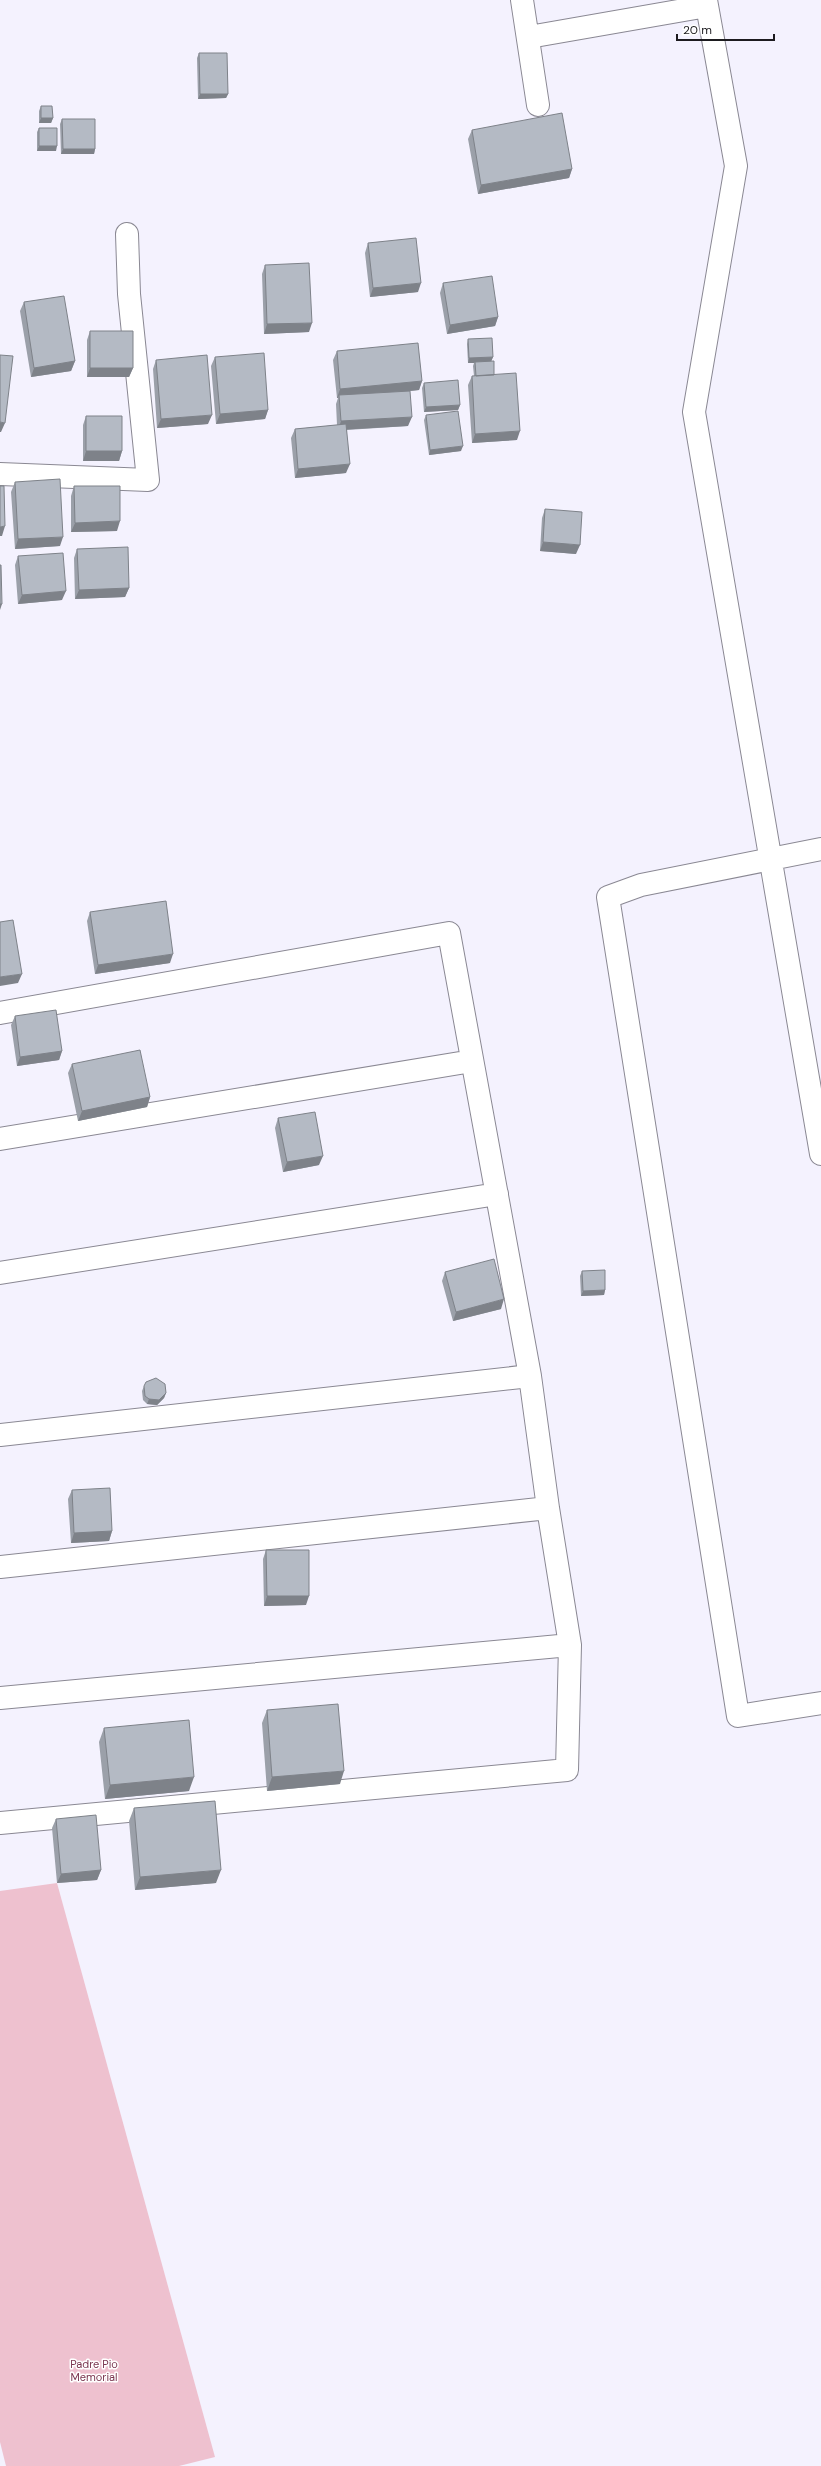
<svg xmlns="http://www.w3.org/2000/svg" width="821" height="2466" viewBox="0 0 821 2466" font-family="'DM Sans',sans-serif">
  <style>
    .green { fill: #eec1cf }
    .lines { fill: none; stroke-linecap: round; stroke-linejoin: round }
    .minor-casing { stroke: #8a8893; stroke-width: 24 }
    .minor { stroke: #fff; stroke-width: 22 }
    .wall { fill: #9ba0a9 }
    .shaded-wall { fill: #7e8289 }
    .building { fill: #b4bac4; stroke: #7e8289 }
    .labels { text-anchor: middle; stroke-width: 3; stroke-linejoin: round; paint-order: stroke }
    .park-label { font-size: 11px; fill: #7b3650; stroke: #fff }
  </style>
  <rect width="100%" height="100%" fill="#f4f2fe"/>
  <!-- green -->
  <path class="green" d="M57,1883L215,2457L179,2466H6L0,2442V1891Z"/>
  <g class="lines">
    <!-- minor casing -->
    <g class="minor-casing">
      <path id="minor" d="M522,0L538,105
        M706,0L736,166L694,412L821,1154
        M529,37L707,6
        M0,474L148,480L129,294L127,234
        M821,849L641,885L608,897L738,1716L821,1703
        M0,1013L449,933L530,1376L548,1508L570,1645L567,1770L0,1823
        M0,1139L472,1061
        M0,1273L497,1194
        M0,1435L530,1376
        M0,1567L548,1508
        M0,1698L570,1645"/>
    </g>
    <!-- minor -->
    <use href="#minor" class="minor"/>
  </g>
  <!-- wall -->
  <path class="wall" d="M199,53L228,94L226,98L198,99L197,58Z
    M41,106L53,118L51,123H39V111Z
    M62,119L95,149L94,154H61L60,124Z
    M39,128L56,151H37V132Z
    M472,130L572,169L569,178L478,194L468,139Z
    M368,243L418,292L370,297L365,253Z
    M265,265L309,332L264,334L262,274Z
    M443,283L498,317L495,326L447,334L440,293Z
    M24,302L75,361L71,371L31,377L20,311Z
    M90,331L133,368L129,377H87V340Z
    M468,339L493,357L491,361L494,375L517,440L472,443L468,385L472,376H474L473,366L474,363H468L467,344Z
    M337,351L422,381L419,390L410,391L408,426L347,430L346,473L295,478L291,438L295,429L337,425L336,404L338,398H337L333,360Z
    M215,357L268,410L265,419L216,424L211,366Z
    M156,360L208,424L157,428L153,369Z
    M424,383L460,405L458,410L424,412L422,388Z
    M426,415L461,451L429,455L424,420Z
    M86,416L122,451L119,461H83V425Z
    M15,482L60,546L15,549L11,492Z
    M74,486L117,531L71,532V496Z
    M545,509L576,554L540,551L542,518Z
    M77,549L129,588L125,597L75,599L74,558Z
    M18,556L62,600L18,604L15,565Z
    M90,912L170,963L95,974L87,921Z
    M15,1016L62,1051L59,1060L17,1066L11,1025Z
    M72,1064L150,1097L147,1107L78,1121L68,1073Z
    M278,1118L319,1165L283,1172L275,1128Z
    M582,1271L605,1290L604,1295L581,1296L580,1276Z
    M445,1272L501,1309L453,1321L442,1281Z
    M144,1386L166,1393L164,1398L157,1405L147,1404L143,1400L142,1391Z
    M72,1490L112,1531L109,1541L71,1543L68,1499Z
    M266,1550L306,1605L264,1606L263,1559Z
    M267,1710L340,1784L267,1791L262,1723Z
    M104,1728L189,1791L105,1799L99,1742Z
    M134,1808L216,1883L135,1890L129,1821Z
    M56,1819L101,1870L97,1880L57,1883L52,1828Z"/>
  <!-- shaded-wall -->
  <path class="shaded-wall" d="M200,94H228L226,98L198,99Z
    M41,118H53L51,123H39Z
    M39,146H57L56,151H37Z
    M63,149H95L94,154H61Z
    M572,169L569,178L478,194L481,185Z
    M421,283L418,292L370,297L373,288Z
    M498,317L495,326L447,334L450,325Z
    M312,323L309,332L264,334L267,324Z
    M493,357L491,362H475L474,363H468L469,358Z
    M75,361L71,371L31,377L34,368Z
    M90,368H133L129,377H87Z
    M422,381L419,390L340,398L339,395L338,398H337L340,389Z
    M460,405L458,410L424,412L426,407Z
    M268,410L265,419L216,424L220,414Z
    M212,415L208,424L157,428L161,419Z
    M412,417L408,426L338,430L341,421Z
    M0,422L5,423L1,432H0Z
    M520,431L517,440L472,443L475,434Z
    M463,446L461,451L429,455L430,450Z
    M86,451H122L119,461H83Z
    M350,464L346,473L295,478L298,469Z
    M120,521L117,531L71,532L75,523Z
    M5,526L2,536H0V527Z
    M63,537L60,546L15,549L18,539Z
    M543,542L580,545L576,554L540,551Z
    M129,588L125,597L75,599L79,590Z
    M66,591L62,600L18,604L22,595Z
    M0,604H2L0,610Z
    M173,954L170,963L95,974L98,965Z
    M22,974L18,983L0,986V977Z
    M62,1051L59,1060L17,1066L20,1057Z
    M150,1097L147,1107L78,1121L82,1111Z
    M323,1156L319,1165L283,1172L287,1162Z
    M605,1290L604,1295L581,1296L583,1291Z
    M504,1299L501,1309L453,1321L456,1312Z
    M166,1393L164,1398L157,1405L147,1404L149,1399Z
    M112,1531L109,1541L71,1543L74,1533Z
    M267,1596H309L306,1605L264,1606Z
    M344,1771L340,1784L267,1791L272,1777Z
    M194,1777L189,1791L105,1799L110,1785Z
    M101,1870L97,1880L57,1883L61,1874Z
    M221,1870L216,1883L135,1890L140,1877Z"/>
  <!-- building -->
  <path class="building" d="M199,53H227L228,94H200Z
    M41,106H52L53,118H41Z
    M562,113L572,169L481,185L472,130Z
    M62,119H95V149H63Z
    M39,128H57V146H39Z
    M416,238L421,283L373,288L368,243Z
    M309,263L312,323L267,324L265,265Z
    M492,276L498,317L450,325L443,283Z
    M64,296L75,361L34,368L24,302Z
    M90,331H133V368H90Z
    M492,338L493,357L469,358L468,339Z
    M418,343L422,381L340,389L337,351Z
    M264,353L268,410L220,414L215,357Z
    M0,355L13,356L5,423L0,422Z
    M207,355L212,415L161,419L156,360Z
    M494,361V375L476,376L475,362Z
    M516,373L520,431L475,434L472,376Z
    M458,380L460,405L426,407L424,383Z
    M410,391L412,417L341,421L339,395Z
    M458,411L463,446L430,450L426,415Z
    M86,416H122V451H86Z
    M346,424L350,464L298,469L295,429Z
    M60,479L63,537L18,539L15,482Z
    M0,486H4L5,526L0,527Z
    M74,486H120V521L75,523Z
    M545,509L582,512L580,545L543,542Z
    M128,547L129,588L79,590L77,549Z
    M63,553L66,591L22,595L18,556Z
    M0,565H1L2,604H0Z
    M166,901L173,954L98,965L90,912Z
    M13,920L22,974L0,977V922Z
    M56,1010L62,1051L20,1057L15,1016Z
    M140,1050L150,1097L82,1111L72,1064Z
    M315,1112L323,1156L287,1162L278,1118Z
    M494,1259L504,1299L456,1312L445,1272Z
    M605,1270V1290L583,1291L582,1271Z
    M156,1378L165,1384L166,1393L159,1400L149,1399L145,1396L144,1386L146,1382Z
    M110,1488L112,1531L74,1533L72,1490Z
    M266,1550H309V1596H267Z
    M338,1704L344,1771L272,1777L267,1710Z
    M189,1720L194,1777L110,1785L104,1728Z
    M215,1801L221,1870L140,1877L134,1808Z
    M96,1815L101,1870L61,1874L56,1819Z"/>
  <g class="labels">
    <!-- park labels -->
    <g class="park-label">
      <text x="94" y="2368">Padre Pio<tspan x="94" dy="13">Memorial</tspan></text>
    </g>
  </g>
  <!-- scale -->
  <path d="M677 34v6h97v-6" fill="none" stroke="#1c1b1f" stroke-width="2"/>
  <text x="683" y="34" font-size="12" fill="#1c1b1f" stroke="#ffffff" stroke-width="3" paint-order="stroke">20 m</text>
</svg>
